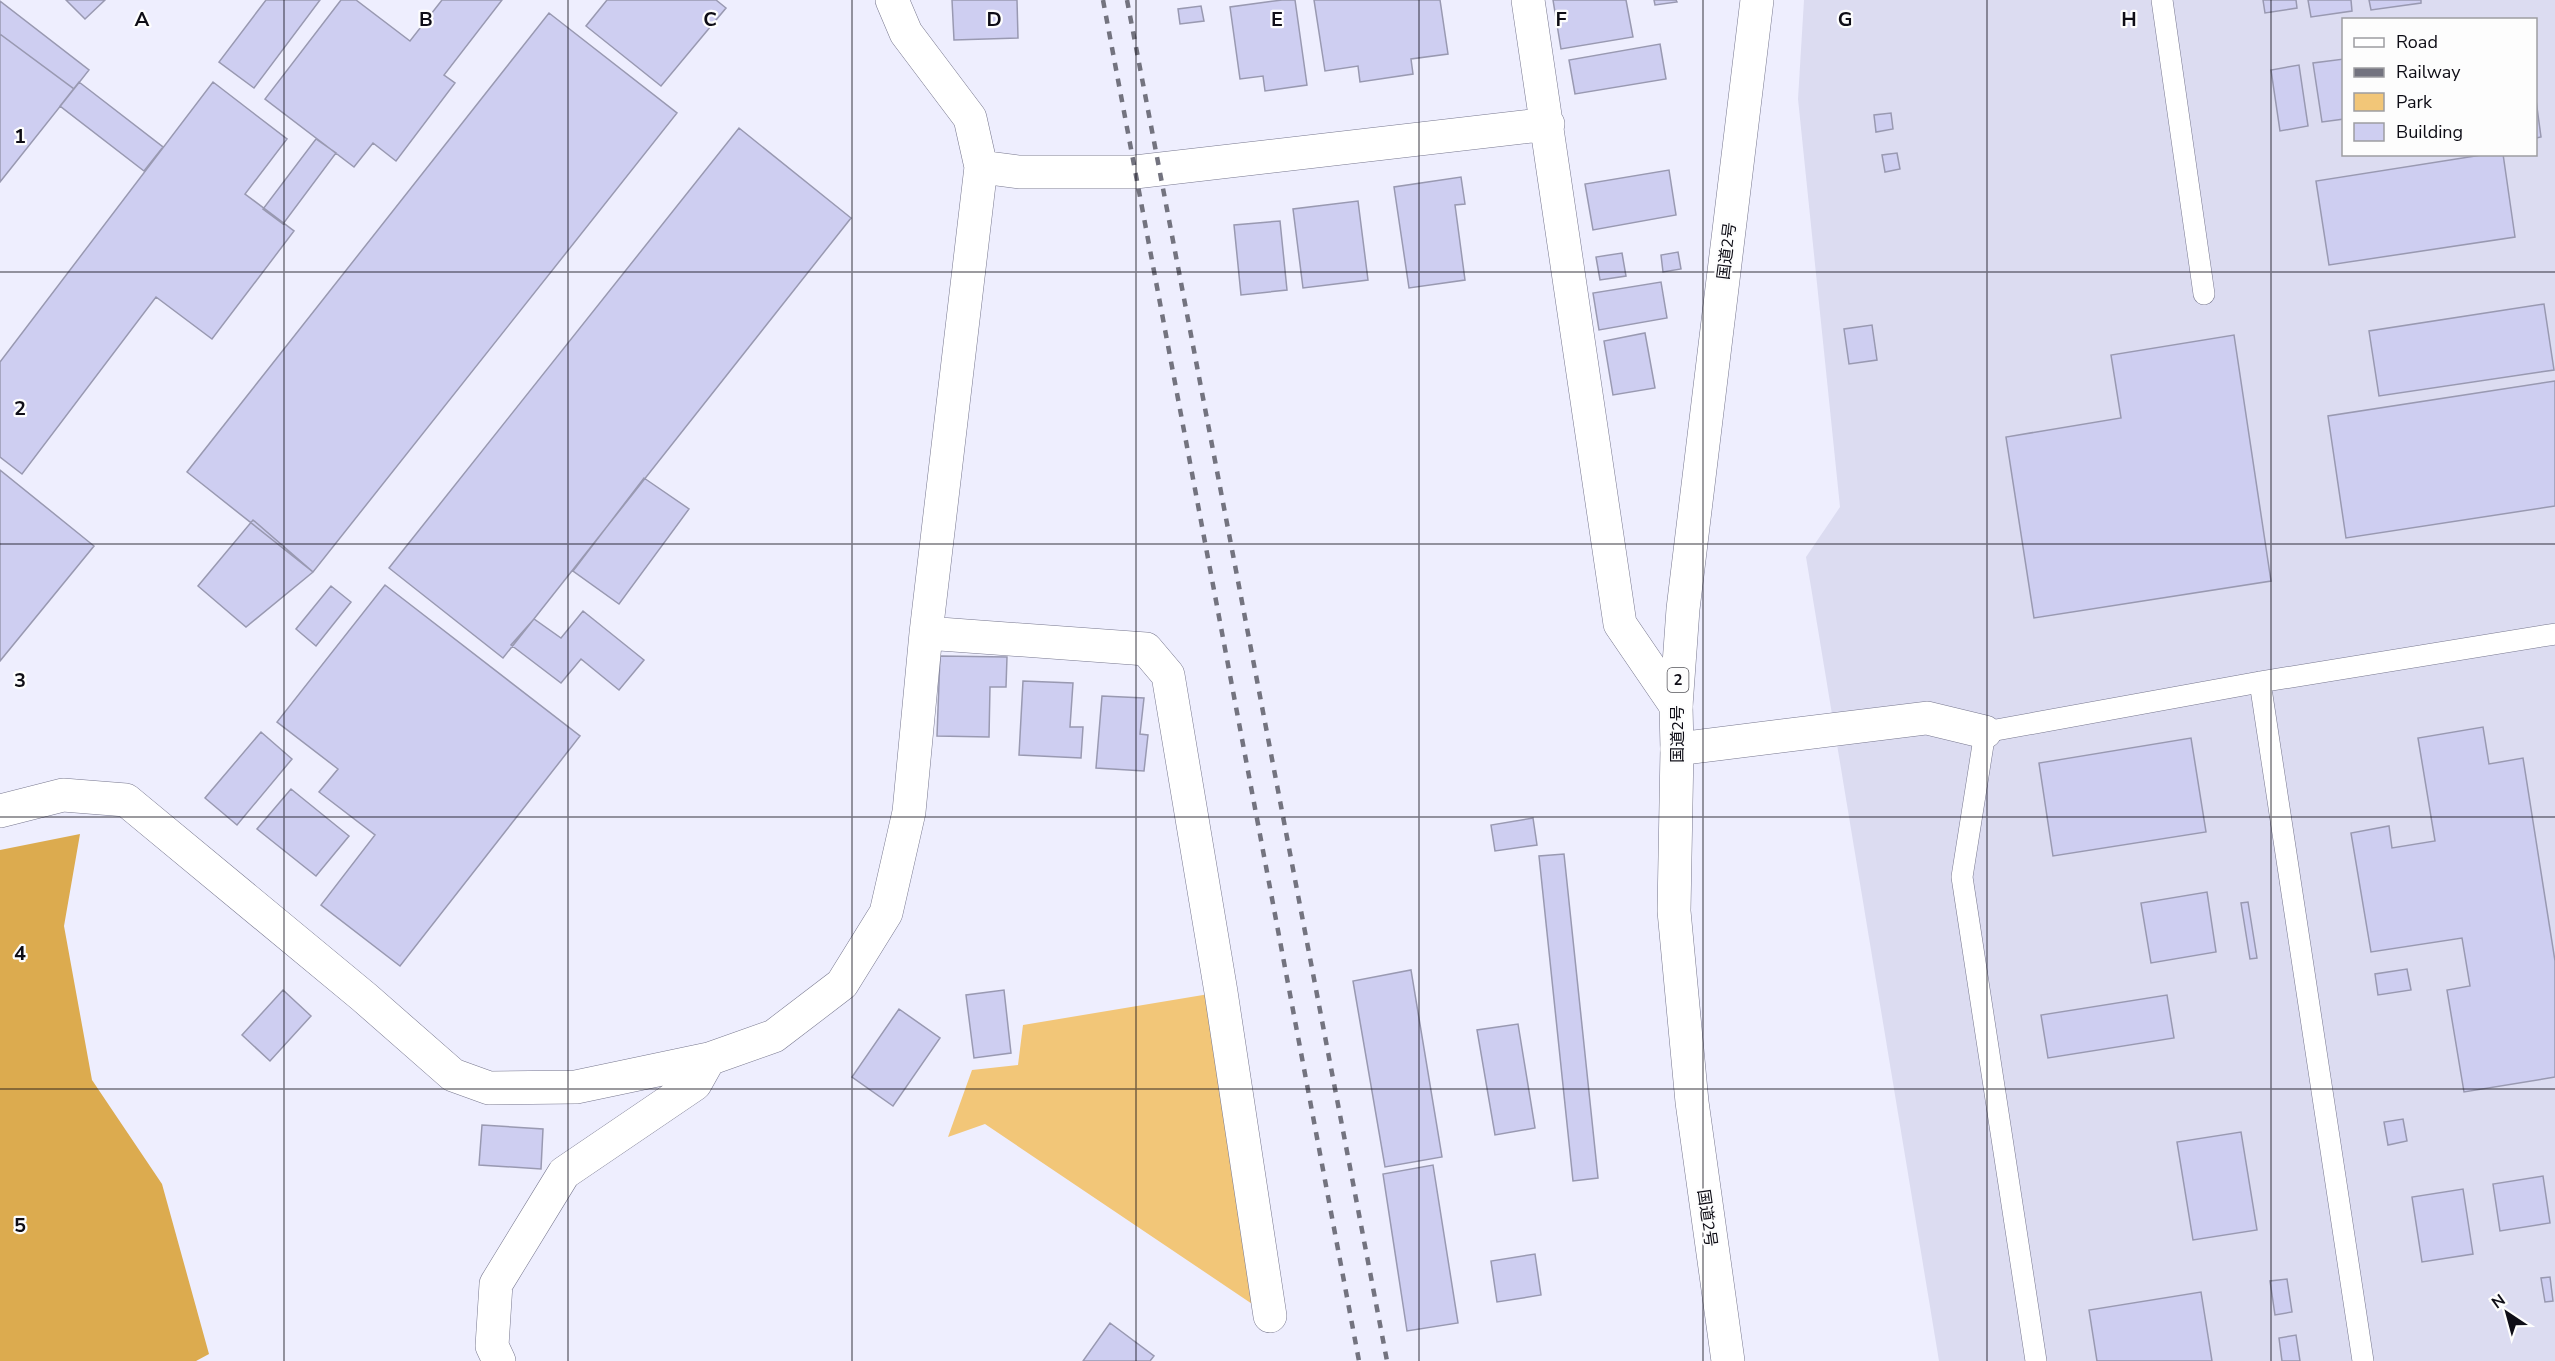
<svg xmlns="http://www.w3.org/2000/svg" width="2555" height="1361" viewBox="0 0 2555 1361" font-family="'Nunito Sans','Noto Sans JP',sans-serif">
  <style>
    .built { fill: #dcdcf1; fill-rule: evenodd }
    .green { fill: #f2c678 }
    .forest { fill: #dcab4f }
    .building { fill: #cecef1; stroke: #9999b1; stroke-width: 1.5 }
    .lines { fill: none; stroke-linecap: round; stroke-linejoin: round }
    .lane-casing { stroke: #77778e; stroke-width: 22 }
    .street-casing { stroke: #77778e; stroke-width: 34 }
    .highway-casing { stroke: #77778e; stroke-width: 34 }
    .lane { stroke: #fff; stroke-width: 21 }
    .street { stroke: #fff; stroke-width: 33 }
    .highway { stroke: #fff; stroke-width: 33 }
    .rail { stroke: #73737f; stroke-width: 4.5; stroke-dasharray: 8 8; stroke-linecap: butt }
    .grid { fill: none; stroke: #0e0d16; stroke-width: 1.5; stroke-opacity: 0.55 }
    .labels { text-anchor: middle; stroke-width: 4.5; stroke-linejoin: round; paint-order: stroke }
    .shield { fill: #fdfdfd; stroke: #56555b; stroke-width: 1.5 }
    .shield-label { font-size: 15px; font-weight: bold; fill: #0e0d16 }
    .street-label { font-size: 16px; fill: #0e0d16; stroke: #fdfdfd }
    .grid-label { font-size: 20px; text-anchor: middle; font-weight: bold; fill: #0e0d16; stroke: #fdfdfd; stroke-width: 4.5; stroke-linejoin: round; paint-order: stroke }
  </style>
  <rect width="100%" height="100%" fill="#eeeefe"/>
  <!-- built -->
  <path class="built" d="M1804,0H2555V1361H1939L1806,557L1840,507L1798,99ZM2344,20H2536V154H2344Z"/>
  <!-- green -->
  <path class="green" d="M1221,992L1270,1316L985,1124L948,1137L972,1070L1018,1065L1023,1025Z"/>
  <!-- forest -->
  <path class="forest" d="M80,834L64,926L92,1080L162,1184L209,1354L196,1361H0V850Z"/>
  <!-- building -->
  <path class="building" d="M66,0H105L85,19Z
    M266,0H320L254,88L219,62Z
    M341,0H356L410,41L442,0H502L444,75L455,83L396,161L373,143L354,167L265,99Z
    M607,0H716L726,8L661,86L586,26Z
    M952,0H1017L1018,38L954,40Z
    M1282,0H1295L1307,85L1265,91L1263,76L1240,79L1230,7Z
    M1314,0H1440L1448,54L1411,59L1413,74L1360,82L1358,66L1325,71Z
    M1553,0H1626L1633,37L1561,49Z
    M1654,0H1676L1677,2L1655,5Z
    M2263,0H2296L2297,8L2265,13Z
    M2308,0H2351L2352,11L2311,17Z
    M2369,0H2421V3L2371,10Z
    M0,1L89,70L74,89L0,34Z
    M1201,6L1204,21L1180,24L1178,9Z
    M549,13L677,113L313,572L187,472Z
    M0,34L74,89L0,182Z
    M1660,44L1666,79L1575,94L1569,60Z
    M2344,59V119L2322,122L2313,63Z
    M2299,65L2308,126L2280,131L2271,70Z
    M79,82L163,147L144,171L60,106Z
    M213,82L287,139L245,194L294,231L212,339L156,297L22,474L0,457V362Z
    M2536,100L2541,137L2536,138Z
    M1891,113L1893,129L1876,132L1874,115Z
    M739,128L851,218L503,658L389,568Z
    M316,139L336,153L283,224L263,209Z
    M1897,153L1900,169L1885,172L1882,155Z
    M2488,154H2503L2515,237L2329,265L2316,181Z
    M1669,170L1676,215L1593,230L1585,184Z
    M1461,177L1465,204L1455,205L1465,280L1409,288L1394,187Z
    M1358,201L1368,280L1303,288L1293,209Z
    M1280,221L1287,290L1241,295L1234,225Z
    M1678,252L1681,269L1663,272L1661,255Z
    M1622,253L1626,276L1600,280L1596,257Z
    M1661,282L1667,318L1599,330L1593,293Z
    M2544,304L2554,370L2379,396L2369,331Z
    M1872,325L1877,360L1849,364L1844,329Z
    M1645,333L1655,388L1613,395L1604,341Z
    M2234,335L2271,581L2034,618L2006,437L2121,418L2111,355Z
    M2555,381V506L2346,538L2328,416Z
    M0,470L94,546L0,661Z
    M644,478L689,509L619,604L573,571Z
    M253,520L313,572L246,627L198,586Z
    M385,585L580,736L400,966L321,905L375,835L319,792L338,769L277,722Z
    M331,586L351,602L316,646L296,629Z
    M583,611L644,660L619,690L581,659L561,683L511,645L534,619L561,638Z
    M940,656L1007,657L1006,687H990L989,737L937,736Z
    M1023,681L1073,683L1070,727H1083L1081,758L1019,755Z
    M1102,696L1144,698L1140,734L1148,735L1144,771L1096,768Z
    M2483,727L2489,764L2523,758L2555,961V1077L2464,1092L2447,990L2470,986L2462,938L2371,952L2351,833L2389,826L2392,848L2435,841L2418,738Z
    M261,732L292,759L237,825L205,798Z
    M2191,738L2206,832L2053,856L2039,763Z
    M291,789L349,836L316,876L257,829Z
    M1533,818L1537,845L1495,851L1491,825Z
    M1564,854L1598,1178L1573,1181L1539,856Z
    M2207,892L2216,952L2151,963L2141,903Z
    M2248,902L2257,958L2250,959L2241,903Z
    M2407,969L2411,990L2378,995L2375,974Z
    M1411,970L1442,1157L1385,1167L1353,981Z
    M283,990L311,1016L270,1061L242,1035Z
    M1004,990L1011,1053L974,1058L966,995Z
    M2167,995L2174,1038L2048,1058L2041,1015Z
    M899,1009L940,1038L893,1106L852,1077Z
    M1518,1024L1535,1128L1495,1135L1477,1030Z
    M2403,1119L2407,1141L2388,1145L2384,1122Z
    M482,1125L543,1129L541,1169L479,1165Z
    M2241,1132L2257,1230L2193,1240L2177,1142Z
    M1433,1165L1458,1323L1407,1331L1383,1174Z
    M2543,1176L2550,1223L2500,1231L2493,1184Z
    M2463,1189L2473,1254L2422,1262L2412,1197Z
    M1535,1254L1541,1295L1497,1302L1491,1261Z
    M2550,1277L2553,1301L2545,1302L2541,1278Z
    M2287,1279L2292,1312L2275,1315L2270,1281Z
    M2201,1292L2212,1361H2097L2089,1310Z
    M1110,1323L1154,1356L1150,1361H1083Z
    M2296,1335L2300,1361H2282L2279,1338Z"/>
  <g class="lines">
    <!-- lane casing -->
    <g class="lane-casing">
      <path id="lane" d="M2162,0L2204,294
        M2260,682L2363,1361
        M2036,1361L1962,877L1985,732L2260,682L2555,634"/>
    </g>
    <!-- street casing -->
    <g class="street-casing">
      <path id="street" d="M1528,0L1620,624L1676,706
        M981,167L1019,172H1135L1548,124
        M926,633L1146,649L1168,675L1221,992L1270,1316
        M1677,749L1927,718L1985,732
        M0,811L63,795L126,800L364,997L453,1075L489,1088L576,1087L709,1059L774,1036L842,984L886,913L909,812L926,633L981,167L970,118L906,33L892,0
        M499,1361L492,1346L496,1284L564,1173L695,1084L709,1059"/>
    </g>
    <!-- highway casing -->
    <g class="highway-casing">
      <path id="highway" d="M1728,1361L1692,1102L1674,911L1677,749L1676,706L1683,609L1757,0"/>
    </g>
    <!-- lane -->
    <use href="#lane" class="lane"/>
    <!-- street -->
    <use href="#street" class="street"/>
    <!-- highway -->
    <use href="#highway" class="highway"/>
    <!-- rail -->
    <path class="rail" d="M1103,0L1359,1361
      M1127,0L1387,1361"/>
  </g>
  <!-- grid -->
  <path class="grid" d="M284,0V1361M568,0V1361M852,0V1361M1136,0V1361M1419,0V1361M1703,0V1361M1987,0V1361M2271,0V1361M0,272H2555M0,544H2555M0,817H2555M0,1089H2555"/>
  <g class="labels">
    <!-- shield labels -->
    <rect class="shield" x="1667.5" y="668" width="21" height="24" rx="4.5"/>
    <g class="shield-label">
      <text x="1678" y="685">2</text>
    </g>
    <!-- street labels -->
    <g class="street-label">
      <text transform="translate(1726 251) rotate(-83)" y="6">国道2号</text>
      <text transform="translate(1677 734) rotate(-90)" y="6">国道2号</text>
      <text transform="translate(1708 1218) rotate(82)" y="6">国道2号</text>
    </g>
  </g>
  <g class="grid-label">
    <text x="142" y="26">A</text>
    <text x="426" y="26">B</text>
    <text x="710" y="26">C</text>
    <text x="994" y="26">D</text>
    <text x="1277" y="26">E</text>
    <text x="1561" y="26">F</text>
    <text x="1845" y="26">G</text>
    <text x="2129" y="26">H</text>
    <text x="20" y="143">1</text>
    <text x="20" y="415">2</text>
    <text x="20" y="687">3</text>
    <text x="20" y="960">4</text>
    <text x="20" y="1232">5</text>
  </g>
  <!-- legend -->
  <rect x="2342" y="18" width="195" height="138" fill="#fdfdfd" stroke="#9d9da1" stroke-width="1.5"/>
  <rect x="2354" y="38" width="30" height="9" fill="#ffffff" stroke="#9d9da1" stroke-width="1.5"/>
  <text x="2396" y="48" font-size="18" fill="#0e0d16">Road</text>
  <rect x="2354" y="68" width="30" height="9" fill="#73737f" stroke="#9d9da1" stroke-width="1.5"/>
  <text x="2396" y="78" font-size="18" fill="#0e0d16">Railway</text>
  <rect x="2354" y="93" width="30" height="18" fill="#f2c678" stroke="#9d9da1" stroke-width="1.5"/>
  <text x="2396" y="108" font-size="18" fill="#0e0d16">Park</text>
  <rect x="2354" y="123" width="30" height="18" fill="#cecef1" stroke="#9d9da1" stroke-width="1.5"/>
  <text x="2396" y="138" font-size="18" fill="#0e0d16">Building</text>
  <!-- north arrow -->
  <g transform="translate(2507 1313) rotate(324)" stroke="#fdfdfd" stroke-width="4.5" paint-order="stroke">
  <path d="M0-4.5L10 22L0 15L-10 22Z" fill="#0e0d16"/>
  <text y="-9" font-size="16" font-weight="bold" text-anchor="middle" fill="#0e0d16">N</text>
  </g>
</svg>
